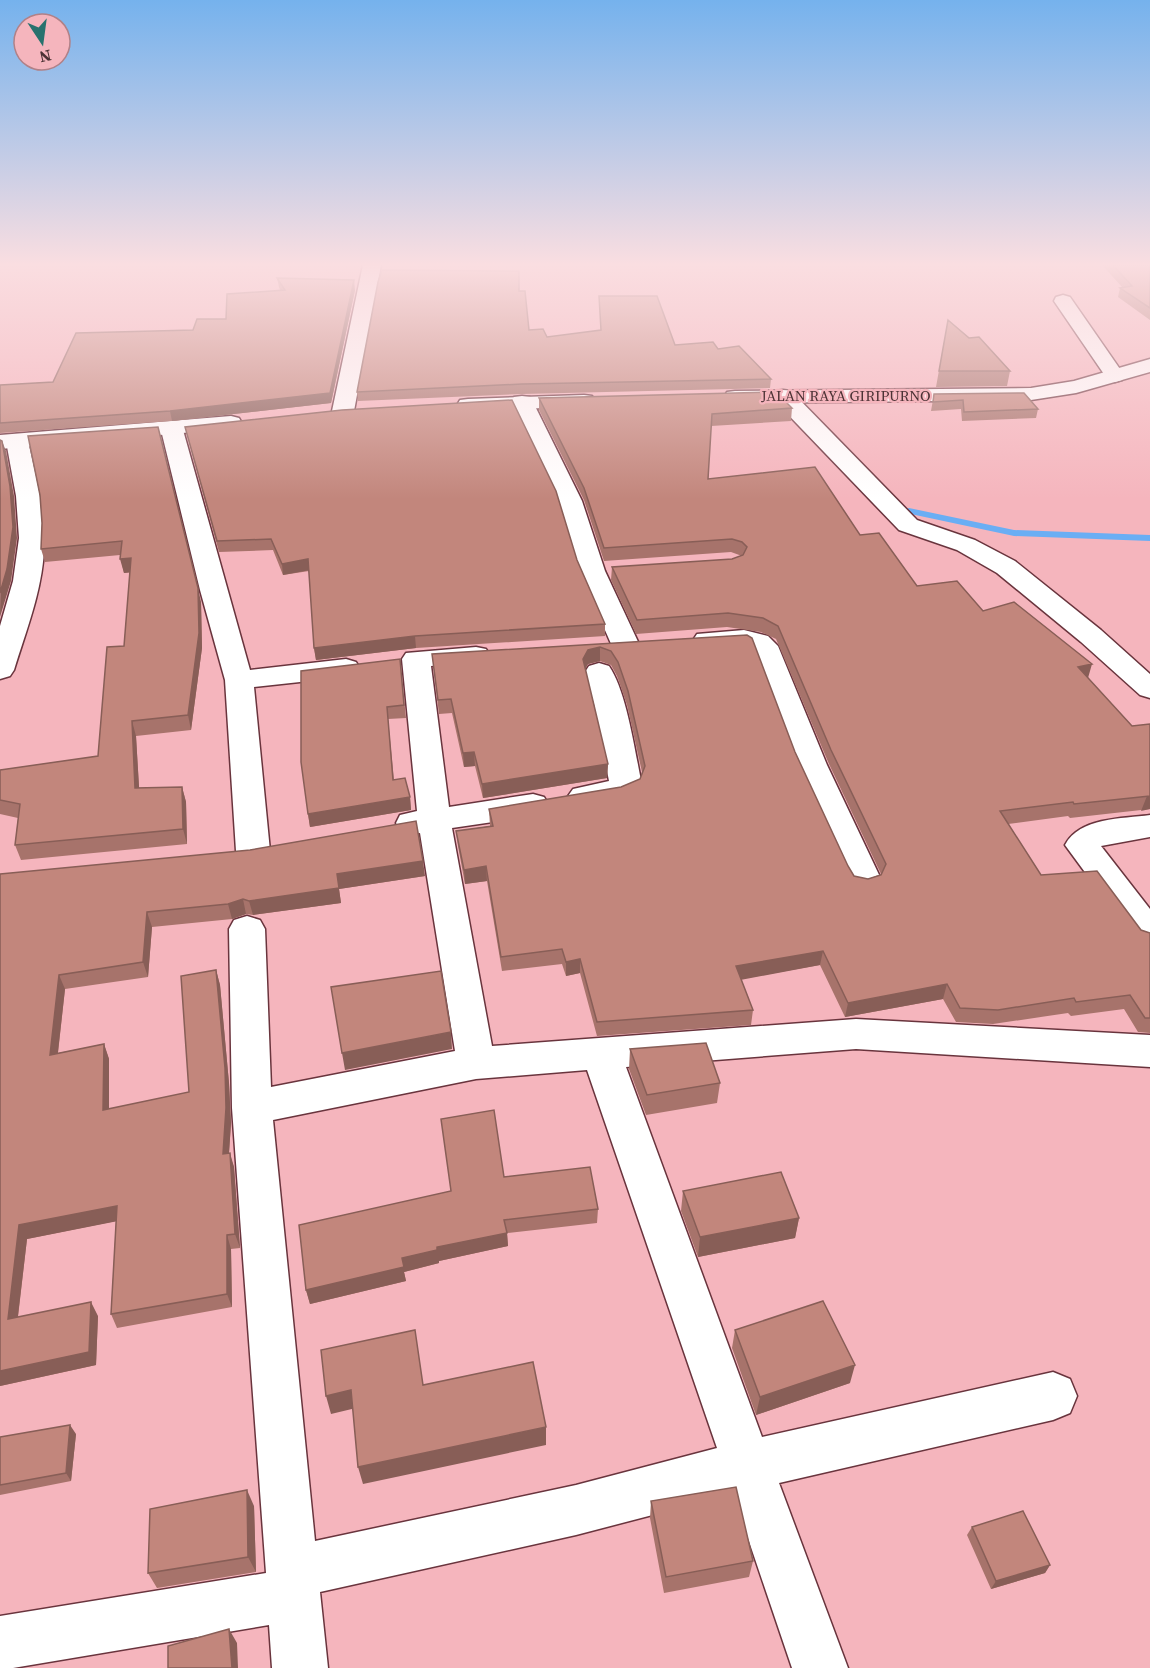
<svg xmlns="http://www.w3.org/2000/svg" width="1150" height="1668" viewBox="0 0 1150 1668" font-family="'Source Serif 4',serif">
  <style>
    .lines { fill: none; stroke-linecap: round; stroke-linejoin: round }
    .stream { fill: #6aaef4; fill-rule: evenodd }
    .minor-casing { stroke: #69343d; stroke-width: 3 }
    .secondary-casing { stroke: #69343d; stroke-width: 3 }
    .minor { fill: #fff; fill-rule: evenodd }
    .secondary { fill: #fff; fill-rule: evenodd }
    .wall { fill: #a7736b }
    .shaded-wall { fill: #885e57 }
    .building { fill: #c2867c; stroke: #885e57; stroke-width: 1.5 }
    .labels { text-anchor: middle; stroke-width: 4.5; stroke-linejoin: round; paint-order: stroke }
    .far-street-label { font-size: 15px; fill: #4c3235; stroke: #f5b5bd }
  </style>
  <rect width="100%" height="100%" fill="#f5b5bd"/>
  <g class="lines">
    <!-- stream -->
    <path class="stream" d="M909,508L1014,530L1150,535V541L1014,536L906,513V509Z"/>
    <!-- minor casing -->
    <g class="minor-casing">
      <path id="minor" d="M363,265H381L354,411L351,416L343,418L335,416L332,411Z
        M1063,295L1070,297L1122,372L1125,376L1122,380L1115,382L1108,380L1054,301L1056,297Z
        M783,390L791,391L917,520L975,540L1015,561L1101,630L1150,674V698L1140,695L1081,642L997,573L957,550L899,530L775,401L772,396L775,391Z
        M522,396L530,397L533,402L582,501L605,571L640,646L636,652L626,654L616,652L612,646L579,571L558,501L511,402L514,397Z
        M172,423L180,425L183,430L250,670L346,659L356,662L360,668L356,674L346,677L254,687L270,851L265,859L253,863L241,859L236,851L225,680L200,590L161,430L164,425Z
        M17,434L25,436L28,441C36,477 46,513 44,550C42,591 26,631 14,670L10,676L0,679V626L13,581L19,538L16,496L6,441L9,436Z
        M744,630L768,636L778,646L827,765L881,879L876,888L864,891L852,888L847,879L795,765L752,650C736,641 715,650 697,646L693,640L697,634Z
        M476,647L486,649L490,655L486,661L431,666L449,807L533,794L544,797L549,805L544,813L533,816L452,828L492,1046L856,1019L1150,1035V1067L856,1049L626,1067L762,1437L1053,1372L1070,1379L1077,1396L1070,1413L1053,1420L779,1483L848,1668H792L733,1494L576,1535L320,1592L328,1668H272L269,1625L13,1668H0V1616L266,1573L232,1108L229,929L234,920L247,916L260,920L265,929L271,1087L455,1051L420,833L412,834L400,831L396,823L400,815L417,811L402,659L406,653ZM587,1070L717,1448L576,1485L315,1541L273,1120L476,1079Z
        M599,663L609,666C627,692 635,753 642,785C630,803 592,809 573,803L568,796L573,789L609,781L594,704L585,672L589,666Z
        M1150,815V837L1101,846L1150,909V947L1137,943L1065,845C1080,817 1122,819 1150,815Z"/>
    </g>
    <!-- secondary casing -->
    <g class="secondary-casing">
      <path id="secondary" d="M1150,359V372L1076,393L1031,400L735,403L727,402L724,397L727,392L735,391L1031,388L1074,381Z
        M584,395L592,396L595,401L592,406L468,411L460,410L457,405L460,400L468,399Z
        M231,416L239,418L242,423L239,428L0,449V435Z"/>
    </g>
    <!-- minor -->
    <use href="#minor" class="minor"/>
    <!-- secondary -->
    <use href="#secondary" class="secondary"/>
  </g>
  <!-- wall -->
  <path class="wall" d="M1102,265H1150V320L1118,297L1120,288L1122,287Z
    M277,278L355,290L331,403L172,421L0,433V385L53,382L193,330L226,319L280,290L279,287Z
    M519,291L529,330L547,337L601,331L599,296L675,345L718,349L771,379L770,388L522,394L358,401L357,392Z
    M948,320L1010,371L1007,386L936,387Z
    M934,394L1038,409L1036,418L962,421L961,409L931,411Z
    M539,398L792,408L791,421L711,426L708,479L860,535L917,586L983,611L1088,678L1132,726L1150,809L1070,818L1068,816L1008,824L1041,875L1141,930L1150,933V1033L1138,1032L1124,1009L1071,1016L1068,1013L993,1024L956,1022L943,999L845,1017L820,965L741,979L753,1010L751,1025L597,1036L580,973L566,976L562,964L502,971L487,881L465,884L458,846L456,831L490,826L489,809L621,787L640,779L642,772L627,705L617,676L611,665L600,661L588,664L585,669L608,764L607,778L483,798L475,766L464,767L452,713L439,714L432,654L747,635L795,752L848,866L854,876L868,879L881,874L829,764L776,639L761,632L727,627L636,634L611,580L612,567L732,559L742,556L731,552L604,561L584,500L539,410Z
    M185,427L577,560L605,624V636L416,648L316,660L314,648L309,571L283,575L273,550L219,552Z
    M28,436L201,602L202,648L191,730L136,736L139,788L182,787L186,802L187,844L21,860L15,845L18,818L0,814V770L98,756L124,646L130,572L124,573L120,555L45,562L41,549L42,523L40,495Z
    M400,659L406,718L388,719L394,780L410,797L411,810L310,827L308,814Z
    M0,874L425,876L339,889L341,903L253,915L246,914L232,919L152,927L148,977L65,989L58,1053L104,1044L109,1059V1109L189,1092L216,970L220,985L229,1083L231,1123L229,1153L234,1167L240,1248L231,1249L232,1307L117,1328L111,1314L116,1221L27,1239L18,1317L98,1316L96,1365L0,1386Z
    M630,1049L720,1083L717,1103L646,1115L629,1069Z
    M504,1177L598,1209L597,1223L507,1233L508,1246L439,1261V1263L404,1272L406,1281L310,1304L306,1290L451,1191Z
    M683,1191L799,1218L795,1238L698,1257L681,1211Z
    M735,1330L850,1383L756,1415L732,1348Z
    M76,1434L71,1481L0,1495V1437Z
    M651,1501L753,1561L749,1577L664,1593L650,1518Z
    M254,1506L256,1572L157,1588L148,1573Z
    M972,1527L1050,1565L1045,1573L991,1589L967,1535Z"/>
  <!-- shaded-wall -->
  <path class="shaded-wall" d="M354,280L355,290L331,403L172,421L170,411Z
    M2,441L6,451L14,496L17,538L11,581L0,617Z
    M131,558L135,572L124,573L120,559Z
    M308,559L310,570L283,575L282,564Z
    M198,588L201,602L202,648L191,730L188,715Z
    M415,636L416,648L316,660L314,648Z
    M600,647V661L588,664L583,673V659L588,650Z
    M1092,664L1088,678L1078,667Z
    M132,721L136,736L140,803L135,788Z
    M474,752L475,766L464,767L463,753Z
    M608,764L607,778L483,798L482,784Z
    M182,787L186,802L187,844L183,829Z
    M1147,796H1150V809L1141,811Z
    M410,797L411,810L310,827L308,814Z
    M423,861L425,876L339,889L341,903L253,915L249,901L337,874Z
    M486,866L487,881L465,884L464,870Z
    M243,899L246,914L232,919L228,904Z
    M147,912L152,927L148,977L143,962Z
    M823,951L820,965L735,981L736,966Z
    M580,959V973L566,976V962Z
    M216,970L220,985L229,1083L231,1123L228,1168L223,1154Z
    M59,975L65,989L56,1069L50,1055Z
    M947,984L943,999L845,1017L848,1003Z
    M451,1032L452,1049L345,1070L342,1053Z
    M104,1044L109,1059V1125L103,1110Z
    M230,1153L234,1167L240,1248L235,1234Z
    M117,1206L123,1220L27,1239L16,1332L8,1319L19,1225Z
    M799,1218L795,1238L698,1257L700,1237Z
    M507,1233L508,1246L439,1261V1263L404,1272L406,1281L310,1304L306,1290L437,1247Z
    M227,1235L231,1249L232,1307L227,1294Z
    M91,1302L98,1316L96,1365L0,1386V1371Z
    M855,1365L850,1383L756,1415L760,1397Z
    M351,1390L356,1408L331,1414L326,1396Z
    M70,1425L76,1434L71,1481L66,1473Z
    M546,1427V1445L363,1484L358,1467Z
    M247,1490L254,1506L256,1572L248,1557Z
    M1050,1565L1045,1573L991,1589L996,1581Z
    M229,1629L237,1643L238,1668H232Z"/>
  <!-- building -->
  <path class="building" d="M1113,265H1150V308L1120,288L1132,286Z
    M382,270L519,271V291H525L529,330L543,329L547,337L601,330L599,296H657L675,345L713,342L718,349L739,346L771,379L522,384L357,392L378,282Z
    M277,278L354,280L330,393L170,411L0,423V385L53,382L76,333L193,330L197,319H226L227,294L285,290Z
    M948,320L969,338L979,337L1010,371H939Z
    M776,392L792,408L712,414L708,479L815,467L860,535L879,533L917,586L957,581L983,611L1014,602L1092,664L1078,667L1132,726L1150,724V796L1074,804L1073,802L1000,811L1041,875L1097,871L1141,930L1150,933V1018H1145L1130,995L1076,1002L1074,998L998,1010L960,1008L947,984L848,1003L823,951L736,966L753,1010L597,1022L580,959L566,962L562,949L501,957L486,866L464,870L456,831L493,826L489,809L621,787L640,779L645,766L628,691L618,662L611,651L600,647L588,650L583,659L608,764L482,784L474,752L463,753L451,699L438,700L432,654L747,635L752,638L795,752L848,866L854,876L868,879L881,875L886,864L831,750L778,626L763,618L728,613L637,620L612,567L732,559L743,555L747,547L742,542L732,539L604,548L584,488L539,398Z
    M1024,393L1038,409L964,412L963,400L933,402L934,394Z
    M512,400L556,491L577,560L605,624L415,636L314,648L308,559L282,564L271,539L217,541L185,427L342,410Z
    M158,427L198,588L199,633L188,715L132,721L135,788L182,787L183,829L15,845L20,804L0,800V770L98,756L107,647L124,646L131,558L120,559L122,541L41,549L42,523L40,495L28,436Z
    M0,440L2,441L10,486L13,527L7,569L0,593Z
    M400,659L404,705L387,707L393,780L405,778L410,797L308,814L301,762V671Z
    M416,821L423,861L337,874L339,888L249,901L243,899L228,904L147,912L143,962L59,975L50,1055L104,1044L103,1110L189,1092L181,976L216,970L225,1068L226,1108L223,1154L230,1153L235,1234L227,1235V1294L111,1314L117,1206L19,1225L8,1319L91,1302L89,1352L0,1371V874L250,850Z
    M441,971L451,1032L342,1053L331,987Z
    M706,1043L720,1083L647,1095L630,1049Z
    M494,1110L504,1177L590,1167L598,1209L504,1220L507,1233L437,1247V1250L402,1258L404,1267L306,1290L299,1225L451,1191L441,1119Z
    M781,1172L799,1218L700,1237L683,1191Z
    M823,1301L855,1365L760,1397L735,1330Z
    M415,1330L423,1385L533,1362L546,1427L358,1467L351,1390L326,1396L321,1350Z
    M70,1425L66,1473L0,1485V1437Z
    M736,1487L753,1561L666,1577L651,1501Z
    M247,1490L248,1557L148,1573L150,1509Z
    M1023,1511L1050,1565L996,1581L972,1527Z
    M229,1629L232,1668H168V1646Z"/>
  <!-- sky -->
  <linearGradient id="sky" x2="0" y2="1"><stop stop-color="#75b2ed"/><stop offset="0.53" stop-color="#fadee1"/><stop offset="1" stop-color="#fadee1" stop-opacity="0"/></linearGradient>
  <rect width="1150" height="499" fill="url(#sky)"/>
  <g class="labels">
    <!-- far-street labels -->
    <g class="far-street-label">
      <text x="846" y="401">JALAN RAYA GIRIPURNO</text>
    </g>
  </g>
  <!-- north arrow -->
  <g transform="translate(42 42) rotate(167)"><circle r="28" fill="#f5b5bd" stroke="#b18187" stroke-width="1.5"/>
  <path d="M0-4.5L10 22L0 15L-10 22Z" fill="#28726e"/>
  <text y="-9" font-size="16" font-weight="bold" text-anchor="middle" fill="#4c3235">N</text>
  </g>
</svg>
